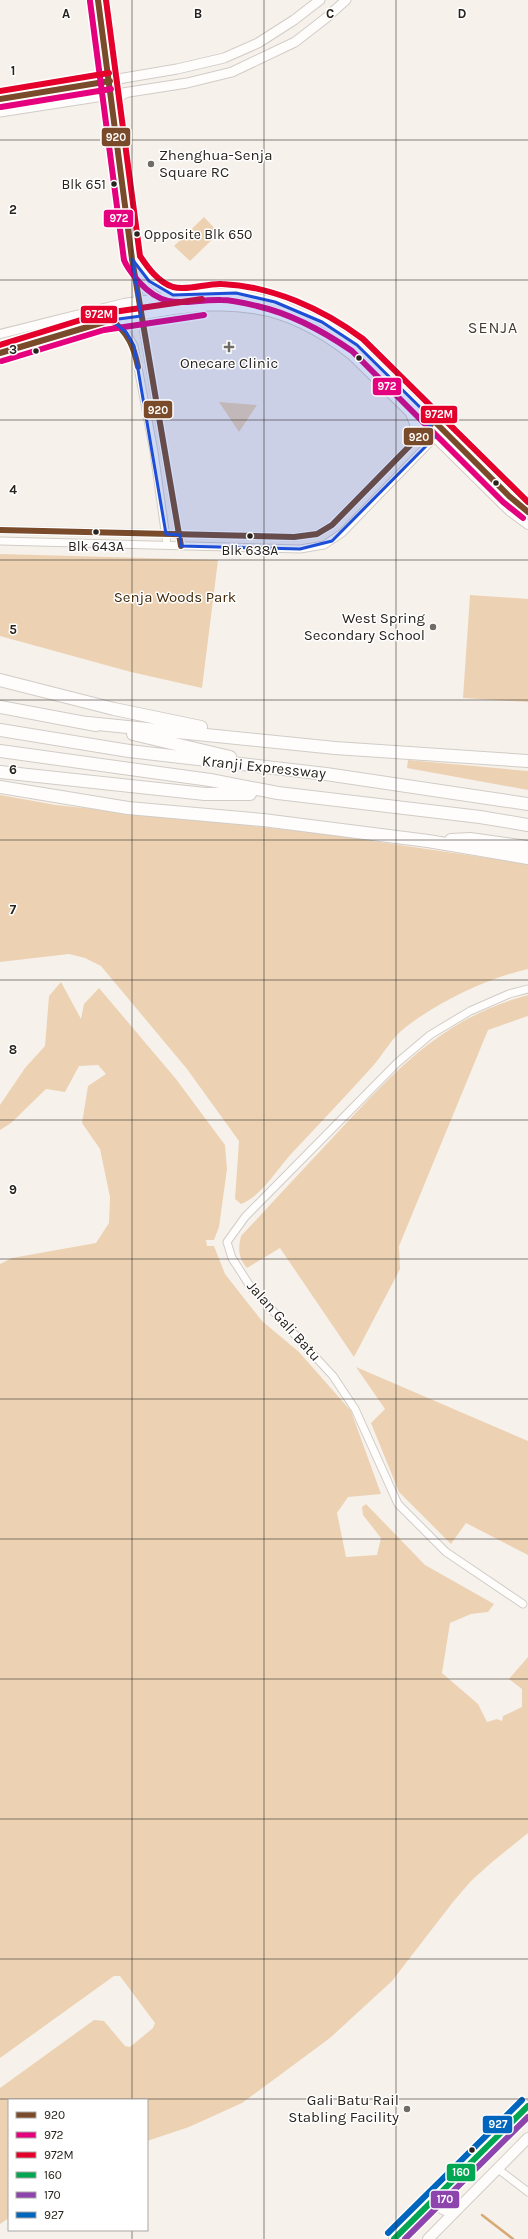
<svg xmlns="http://www.w3.org/2000/svg" width="528" height="2239" viewBox="0 0 528 2239" font-family="Karla,sans-serif">
  <style>
    .green { fill: #ecd2b3 }
    .lines { fill: none; stroke-linecap: round; stroke-linejoin: round }
    .stream { stroke: #d6aa72; stroke-width: 2.5 }
    .minor-casing { stroke: #d1ccc6; stroke-width: 9 }
    .tertiary-casing { stroke: #d1ccc6; stroke-width: 10 }
    .secondary-casing { stroke: #d1ccc6; stroke-width: 11 }
    .primary-casing { stroke: #d1ccc6; stroke-width: 12 }
    .motorway-casing { stroke: #d1ccc6; stroke-width: 14 }
    .minor { stroke: #fefdfc; stroke-width: 7 }
    .tertiary { stroke: #fefdfc; stroke-width: 8 }
    .secondary { stroke: #fefdfc; stroke-width: 9 }
    .primary { stroke: #fefdfc; stroke-width: 10 }
    .motorway { stroke: #fefdfc; stroke-width: 12 }
    .bus-1-casing { stroke: #fff; stroke-width: 9 }
    .bus-2-casing { stroke: #fff; stroke-width: 9 }
    .bus-3-casing { stroke: #fff; stroke-width: 9 }
    .bus-4-casing { stroke: #fff; stroke-width: 9 }
    .bus-5-casing { stroke: #fff; stroke-width: 9 }
    .bus-6-casing { stroke: #fff; stroke-width: 9 }
    .bus-1 { stroke: #7a4b2a; stroke-width: 6 }
    .bus-2 { stroke: #e5007d; stroke-width: 6 }
    .bus-3 { stroke: #e4002b; stroke-width: 6 }
    .bus-4 { stroke: #00a651; stroke-width: 6 }
    .bus-5 { stroke: #8e44ad; stroke-width: 6 }
    .bus-6 { stroke: #0065bd; stroke-width: 6 }
    .marked { fill: #1d4ed8; fill-opacity: 0.2; stroke: #1d4ed8; stroke-width: 3; stroke-linejoin: round }
    .grid { fill: none; stroke: #28231d; stroke-width: 1; stroke-opacity: 0.55 }
    .poi-dot { fill: #706b65; stroke: #fff; stroke-width: 1.5 }
    .bus-dot { fill: #28231d; stroke: #fff; stroke-width: 1.5 }
    .labels { text-anchor: middle; stroke-width: 3; stroke-linejoin: round; paint-order: stroke }
    .bus-label { font-size: 14px; fill: #28231d; stroke: #fff }
    .poi-label { font-size: 15px; fill: #28231d; stroke: #fff; text-anchor: end }
    .park-label { font-size: 15px; fill: #412806; stroke: #fff }
    .street-label { font-size: 15px; fill: #28231d; stroke: #fff }
    .neighbourhood-label { font-size: 16px; letter-spacing: 1px; fill: #463a2e; stroke: #fff }
    .grid-label { font-size: 13px; text-anchor: middle; font-weight: bold; fill: #28231d; stroke: #fff; stroke-width: 3; stroke-linejoin: round; paint-order: stroke }
    .line-badge { stroke: #fff; stroke-width: 1.5 }
    .badge-label { font-size: 11px; text-anchor: middle; font-weight: bold; fill: #fff }
  </style>
  <rect width="100%" height="100%" fill="#f7f1eb"/>
  <!-- green -->
  <path class="green" d="M204,217L219,233L190,261L174,246Z
    M219,402L257,405L239,432Z
    M0,554L218,560L202,688L131,672L0,636Z
    M470,595L528,599V702L463,698Z
    M408,760L528,771V790L407,768Z
    M0,795L56,805L318,833L528,864V969C487,978 433,1004 401,1031C390,1041 382,1056 372,1067C346,1096 319,1124 292,1153C276,1170 263,1195 241,1204L235,1199L239,1141L187,1069L101,966L85,958L69,954L0,962Z
    M61,982L81,1019L84,1004L99,988L176,1079L225,1145L227,1169L219,1227L214,1240H206L207,1246H214L225,1274L262,1321L299,1352L351,1411L381,1494L348,1497L337,1513L346,1557L377,1555L381,1538L363,1515L362,1507L366,1504L425,1565L494,1604L488,1612L471,1614L450,1623L442,1673L478,1704L487,1722L497,1719L502,1721L503,1716L522,1707V1689L509,1679L528,1657V1833L491,1863L471,1881L453,1902L392,1981L330,2038L242,2103L189,2127L147,2141V2100H9V2218L0,2224V2088L94,2020L104,2021L125,2046L130,2047L153,2028L155,2023L120,1976H114L0,2058V1264L12,1258L96,1243L109,1223L110,1197L100,1149L82,1123L88,1086L106,1074L98,1065L79,1066L65,1092L46,1089L11,1123L0,1130V1105L25,1068L45,1046L49,996Z
    M528,995V1016L488,1030L399,1246L400,1269L354,1357L280,1248L247,1268C238,1257 238,1249 241,1236C273,1202 305,1167 337,1133C395,1071 442,1018 528,995Z
    M356,1367L528,1441V1555L466,1523L451,1544L399,1492L371,1423L385,1409Z"/>
  <g class="lines">
    <!-- stream -->
    <path class="stream" d="M482,2215L513,2239"/>
    <!-- minor casing -->
    <g class="minor-casing">
      <path id="minor" d="M141,316L181,546
        M111,320L126,332L134,346L154,452L167,545
        M410,445L414,425L410,415
        M0,530L294,537L317,534L332,525L434,421
        M0,541L300,549L324,545L342,533L442,430
        M523,1604L446,1552L398,1504L355,1409L333,1376L250,1286L232,1258L227,1242L245,1217L397,1063L430,1035L470,1011L509,994L528,989
        M498,2169L528,2192"/>
    </g>
    <!-- tertiary casing -->
    <g class="tertiary-casing">
      <path id="tertiary" d="M98,0L141,316
        M133,261L149,281L173,295
        M0,334L124,303L192,293H236L275,302L322,322L357,345L509,496L528,512
        M0,353C56,335 110,320 168,311C197,307 224,304 253,309C288,314 323,333 351,355L509,511L528,525"/>
    </g>
    <!-- secondary casing -->
    <g class="secondary-casing">
      <path id="secondary" d="M0,99L177,69L224,58L258,43L294,20L320,0
        M113,104L119,96L126,93
        M0,112L187,83L232,72L295,42L326,18L346,0"/>
    </g>
    <!-- primary casing -->
    <g class="primary-casing">
      <path id="primary" d="M443,2192L440,2202L441,2208L445,2210L459,2208
        M394,2239L528,2106
        M428,2239L528,2138"/>
    </g>
    <!-- motorway casing -->
    <g class="motorway-casing">
      <path id="motorway" d="M0,680L114,709L201,727
        M0,707L96,725
        M88,723L335,748L528,761
        M0,730L129,751L326,774L528,804
        M133,734L230,757
        M0,751L210,780L278,793L480,817L528,825
        M0,772L205,794H250
        M0,787L128,808L263,820L428,841L528,858
        M451,840L470,839L528,847"/>
    </g>
    <!-- minor -->
    <use href="#minor" class="minor"/>
    <!-- tertiary -->
    <use href="#tertiary" class="tertiary"/>
    <!-- secondary -->
    <use href="#secondary" class="secondary"/>
    <!-- primary -->
    <use href="#primary" class="primary"/>
    <!-- motorway -->
    <use href="#motorway" class="motorway"/>
    <!-- bus-1 casing -->
    <g class="bus-1-casing">
      <path id="bus-1" d="M98,0L132,259L181,546
        M0,99L110,81
        M0,353L111,320C128,332 134,347 138,367
        M0,530L294,537L317,534L332,525L434,421L509,496L528,512"/>
    </g>
    <!-- bus-2 casing -->
    <g class="bus-2-casing">
      <path id="bus-2" d="M90,1L124,260C127,268 134,276 139,282C168,313 186,299 221,300C233,300 245,303 257,306C292,314 323,331 352,351L503,502L523,518
        M1,107L111,89
        M2,361L104,330L204,315"/>
    </g>
    <!-- bus-3 casing -->
    <g class="bus-3-casing">
      <path id="bus-3" d="M106,0L140,256C148,268 158,282 173,287C188,291 207,283 222,284C272,286 323,309 363,339L528,502
        M0,91L109,73
        M0,345L100,314L202,299"/>
    </g>
    <!-- bus-4 casing -->
    <g class="bus-4-casing">
      <path id="bus-4" d="M394,2239L528,2106"/>
    </g>
    <!-- bus-5 casing -->
    <g class="bus-5-casing">
      <path id="bus-5" d="M405,2239L528,2117"/>
    </g>
    <!-- bus-6 casing -->
    <g class="bus-6-casing">
      <path id="bus-6" d="M388,2233L522,2100"/>
    </g>
    <!-- bus-1 -->
    <use href="#bus-1" class="bus-1"/>
    <!-- bus-2 -->
    <use href="#bus-2" class="bus-2"/>
    <!-- bus-3 -->
    <use href="#bus-3" class="bus-3"/>
    <!-- bus-4 -->
    <use href="#bus-4" class="bus-4"/>
    <!-- bus-5 -->
    <use href="#bus-5" class="bus-5"/>
    <!-- bus-6 -->
    <use href="#bus-6" class="bus-6"/>
  </g>
  <!-- marked area -->
  <path class="marked" d="M132,259L149,281L173,295L236,293L275,302L322,322L357,345L434,421L427,429L435,437L332,541L300,549L181,546L180,535L166,534L134,346L126,332L111,320L141,316Z"/>
  <!-- grid -->
  <path class="grid" d="M132,0V2100M264,0V2239M396,0V2239M0,140H528M0,280H528M0,420H528M0,560H528M0,700H528M0,840H528M0,980H528M0,1120H528M0,1259H528M0,1399H528M0,1539H528M0,1679H528M0,1819H528M0,1959H528M0,2099H528M132,2230V2239"/>
  <!-- markers -->
  <g class="poi-dot">
    <circle cx="151" cy="164" r="4"/>
    <path d="M227 341h4v4h4v4h-4v4h-4v-4h-4v-4h4z"/>
    <circle cx="433" cy="627" r="4"/>
    <circle cx="407" cy="2109" r="4"/>
  </g>
  <g class="bus-dot">
    <circle cx="114" cy="184" r="3.5"/>
    <circle cx="137" cy="234" r="3.5"/>
    <circle cx="36" cy="351" r="3.5"/>
    <circle cx="359" cy="358" r="3.5"/>
    <circle cx="496" cy="483" r="3.5"/>
    <circle cx="96" cy="532" r="3.5"/>
    <circle cx="250" cy="536" r="3.5"/>
    <circle cx="472" cy="2150" r="3.5"/>
  </g>
  <g class="labels">
    <!-- bus labels -->
    <g class="bus-label">
      <text x="106" y="189" text-anchor="end">Blk 651</text>
      <text x="144" y="239" text-anchor="start">Opposite Blk 650</text>
      <text x="96" y="551">Blk 643A</text>
      <text x="250" y="555">Blk 638A</text>
    </g>
    <!-- poi labels -->
    <g class="poi-label">
      <text x="159" y="160" text-anchor="start">Zhenghua-Senja<tspan x="159" dy="17">Square RC</tspan></text>
      <text x="229" y="368" text-anchor="middle">Onecare Clinic</text>
      <text x="425" y="623">West Spring<tspan x="425" dy="17">Secondary School</tspan></text>
      <text x="399" y="2105">Gali Batu Rail<tspan x="399" dy="17">Stabling Facility</tspan></text>
    </g>
    <!-- park labels -->
    <g class="park-label">
      <text x="175" y="602">Senja Woods Park</text>
    </g>
    <!-- street labels -->
    <g class="street-label">
      <text transform="translate(264 767) rotate(6)" y="5">Kranji Expressway</text>
      <text transform="translate(284 1321) rotate(48)" y="5">Jalan Gali Batu</text>
    </g>
    <!-- neighbourhood labels -->
    <g class="neighbourhood-label">
      <text x="493" y="333">SENJA</text>
    </g>
  </g>
  <g class="grid-label">
    <text x="66" y="18">A</text>
    <text x="198" y="18">B</text>
    <text x="330" y="18">C</text>
    <text x="462" y="18">D</text>
    <text x="13" y="75">1</text>
    <text x="13" y="214">2</text>
    <text x="13" y="354">3</text>
    <text x="13" y="494">4</text>
    <text x="13" y="634">5</text>
    <text x="13" y="774">6</text>
    <text x="13" y="914">7</text>
    <text x="13" y="1054">8</text>
    <text x="13" y="1194">9</text>
  </g>
  <g class="line-badge">
    <rect x="101" y="127" width="30" height="20" rx="4" fill="#7a4b2a"/>
    <rect x="103" y="209" width="31" height="19" rx="4" fill="#e5007d"/>
    <rect x="80" y="305" width="38" height="19" rx="4" fill="#e4002b"/>
    <rect x="372" y="377" width="30" height="19" rx="4" fill="#e5007d"/>
    <rect x="143" y="400" width="30" height="19" rx="4" fill="#7a4b2a"/>
    <rect x="420" y="405" width="38" height="19" rx="4" fill="#e4002b"/>
    <rect x="403" y="427" width="31" height="19" rx="4" fill="#7a4b2a"/>
    <rect x="482" y="2115" width="31" height="19" rx="4" fill="#0065bd"/>
    <rect x="446" y="2163" width="30" height="19" rx="4" fill="#00a651"/>
    <rect x="430" y="2190" width="30" height="19" rx="4" fill="#8e44ad"/>
  </g>
  <g class="badge-label">
    <text x="116" y="141">920</text>
    <text x="119" y="222">972</text>
    <text x="99" y="318">972M</text>
    <text x="387" y="390">972</text>
    <text x="158" y="414">920</text>
    <text x="439" y="418">972M</text>
    <text x="419" y="441">920</text>
    <text x="498" y="2128">927</text>
    <text x="461" y="2176">160</text>
    <text x="445" y="2203">170</text>
  </g>
  <!-- legend -->
  <rect x="8" y="2099" width="140" height="132" fill="#ffffff" stroke="#a9a7a5"/>
  <rect x="16" y="2112" width="20" height="6" fill="#7a4b2a" stroke="#a9a7a5"/>
  <text x="44" y="2119" font-size="12" fill="#28231d">920</text>
  <rect x="16" y="2132" width="20" height="6" fill="#e5007d" stroke="#a9a7a5"/>
  <text x="44" y="2139" font-size="12" fill="#28231d">972</text>
  <rect x="16" y="2152" width="20" height="6" fill="#e4002b" stroke="#a9a7a5"/>
  <text x="44" y="2159" font-size="12" fill="#28231d">972M</text>
  <rect x="16" y="2172" width="20" height="6" fill="#00a651" stroke="#a9a7a5"/>
  <text x="44" y="2179" font-size="12" fill="#28231d">160</text>
  <rect x="16" y="2192" width="20" height="6" fill="#8e44ad" stroke="#a9a7a5"/>
  <text x="44" y="2199" font-size="12" fill="#28231d">170</text>
  <rect x="16" y="2212" width="20" height="6" fill="#0065bd" stroke="#a9a7a5"/>
  <text x="44" y="2219" font-size="12" fill="#28231d">927</text>
</svg>
